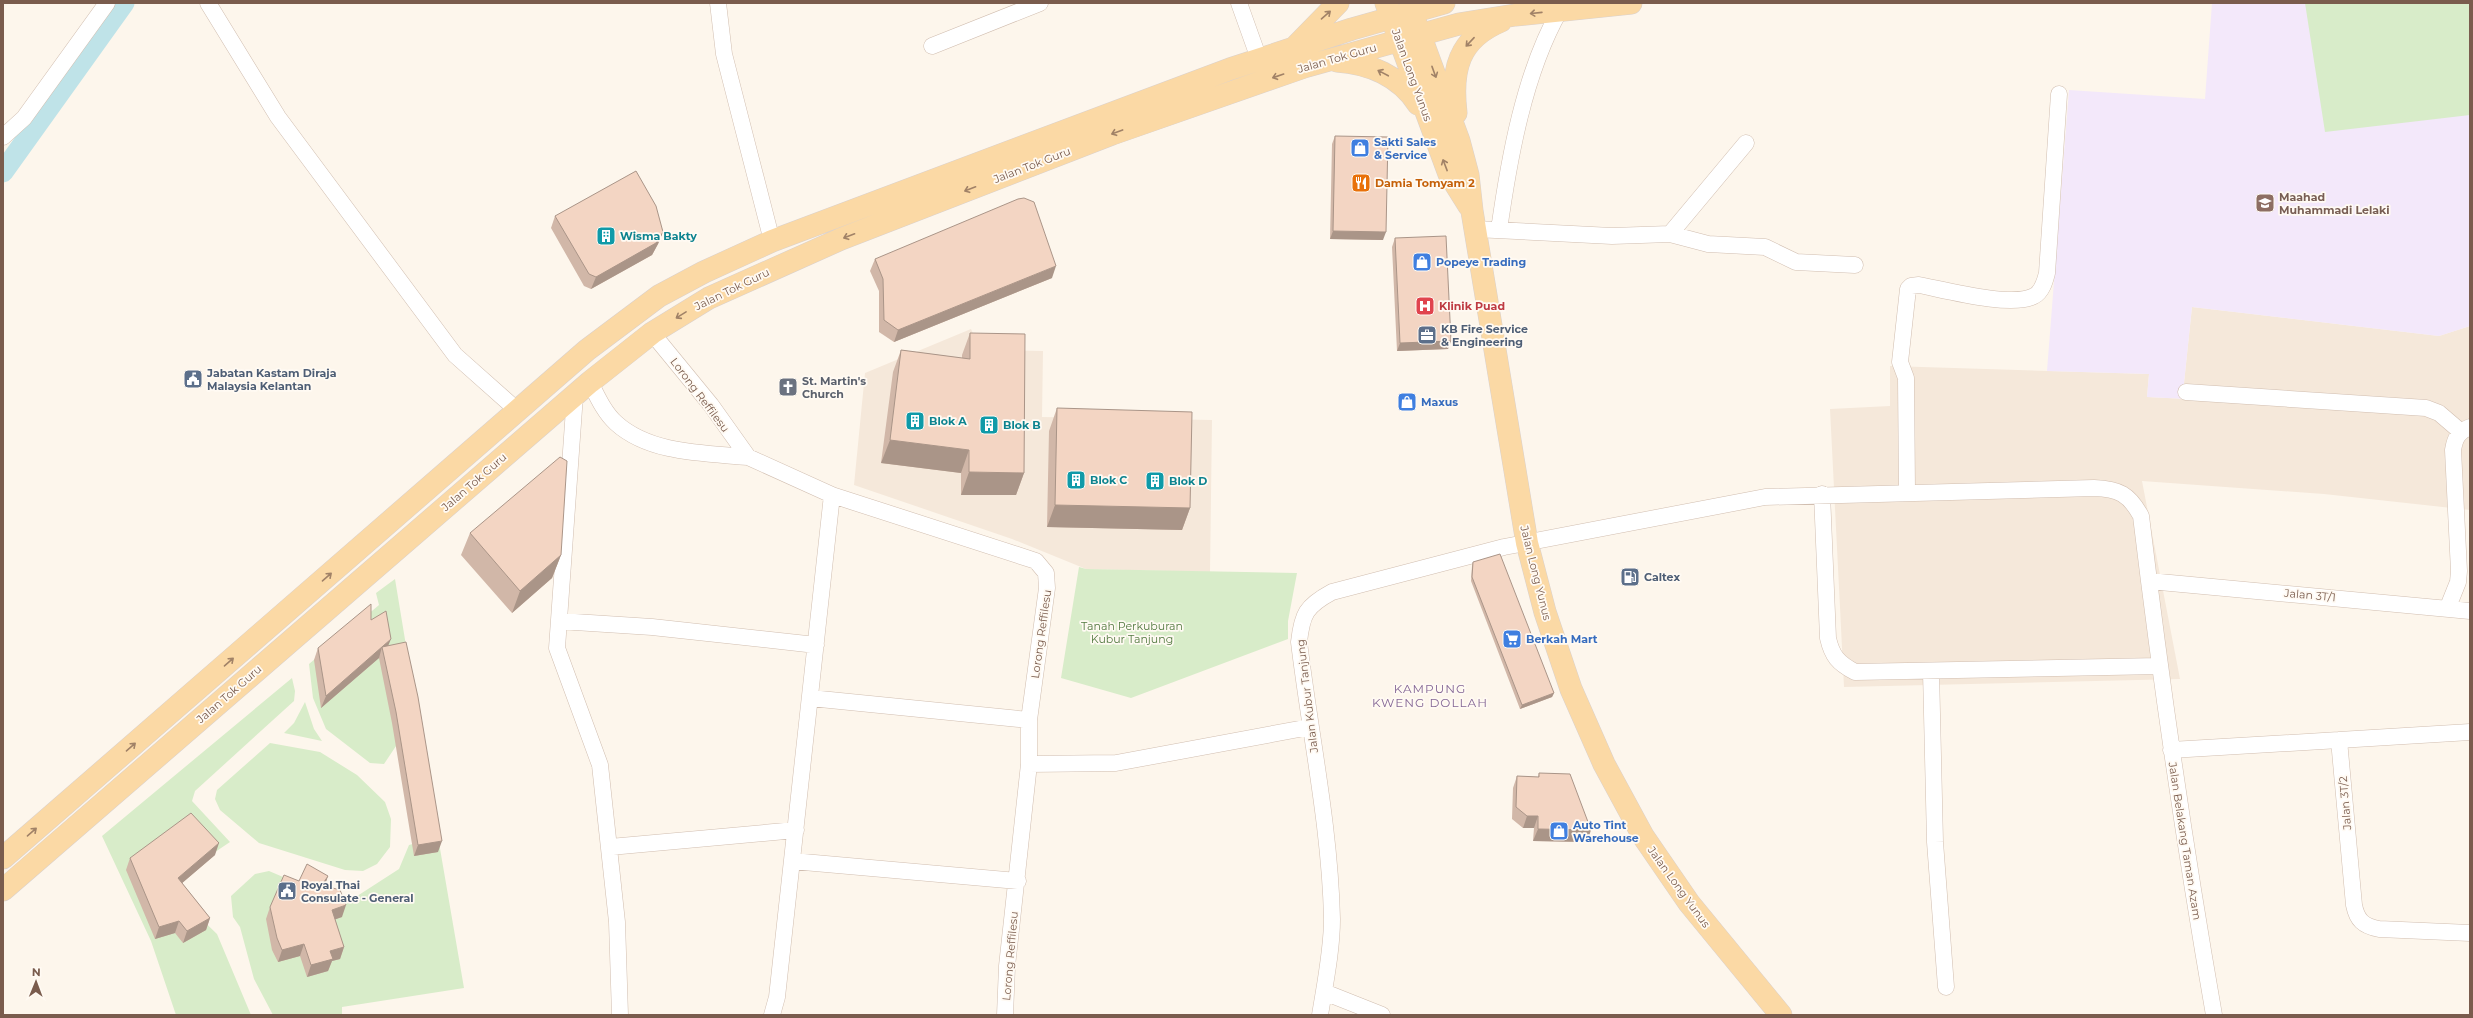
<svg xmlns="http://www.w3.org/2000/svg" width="2473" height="1018" viewBox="0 0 2473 1018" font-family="Montserrat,sans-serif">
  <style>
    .residential { fill: #f5e8da }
    .education { fill: #f3e8fa }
    .green { fill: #d8ecc9 }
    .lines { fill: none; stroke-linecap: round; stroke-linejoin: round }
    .canal { stroke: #bfe3e8; stroke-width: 21 }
    .street-casing { stroke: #d1beb0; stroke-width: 17 }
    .primary-casing { stroke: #dad1cd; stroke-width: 23 }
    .street { stroke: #fff; stroke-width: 16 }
    .primary { stroke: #fbd9a5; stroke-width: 22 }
    .wall { fill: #d1b7a8 }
    .shaded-wall { fill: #aa9588 }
    .building { fill: #f3d5c3; stroke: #aa9588 }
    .oneway { stroke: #a18267 }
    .labels { text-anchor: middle; stroke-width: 3.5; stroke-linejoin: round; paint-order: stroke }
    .street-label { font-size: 11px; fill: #7a5c4d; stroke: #fffaf3 }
    .shop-label { font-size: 11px; font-weight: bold; fill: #366cbe; stroke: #fffaf3; text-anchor: start }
    .food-label { font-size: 11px; font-weight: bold; fill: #c56008; stroke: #fffaf3; text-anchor: start }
    .education-label { font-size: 11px; font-weight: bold; fill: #785e54; stroke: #fffaf3; text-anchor: start }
    .culture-label { font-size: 11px; font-weight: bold; fill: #0d838f; stroke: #fffaf3; text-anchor: start }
    .health-label { font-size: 11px; font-weight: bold; fill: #be3a42; stroke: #fffaf3; text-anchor: start }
    .service-label { font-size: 11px; font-weight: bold; fill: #4e5e75; stroke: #fffaf3; text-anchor: start }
    .worship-label { font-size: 11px; font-weight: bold; fill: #5b616d; stroke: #fffaf3; text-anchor: start }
    .park-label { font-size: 11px; fill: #537a41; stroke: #fffaf3 }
    .neighbourhood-label { font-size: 12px; letter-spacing: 1px; fill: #846695; stroke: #fffaf3 }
  </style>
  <rect width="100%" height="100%" fill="#fdf6ec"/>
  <!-- residential -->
  <path class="residential" d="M2192,307L2439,336L2470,326V510L2324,494L2142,481L2180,679L1844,687L1830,409L1890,406V366L2149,374L2147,397L2187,399L2184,383Z
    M971,329L980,350L1043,351L1042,417L1212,420L1210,572L1086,569L1012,539L854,485L865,373Z"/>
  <!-- education -->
  <path class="education" d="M2212,3H2470V326L2439,336L2192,307L2184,383L2187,399L2147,397L2149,374L2047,371L2069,90L2205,99Z"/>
  <!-- green -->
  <path class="green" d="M2305,3H2470V115L2325,132Z
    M1079,567L1086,569L1297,573L1288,621V639L1131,698L1061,678Z
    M395,579L415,700L402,737L384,764L370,763L326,729L313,698L309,664L379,605L376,593Z
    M292,678L295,691L294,701L195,791L192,801L230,842L166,885L217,934L251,1015H176L151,941L102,836Z
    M305,702L314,729L322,741L284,733L294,723Z
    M270,743L320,752L357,775L385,802L391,819L390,847L377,864L363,871L345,870L259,843L220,810L215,799L217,790Z
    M438,837L464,988L342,1007V1015H273L254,979L240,927L233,917L231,896L255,874L269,871L342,902L351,900L399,869L409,845Z"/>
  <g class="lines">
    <!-- canal -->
    <path class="canal" d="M3,172L124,3"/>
    <!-- street casing -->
    <g class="street-casing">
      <path id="street" d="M208,3L278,117L455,355L518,411
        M718,3L724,54L772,241
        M1239,3L1259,59
        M932,46L1040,3
        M3,137L24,118L107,3
        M1475,229L1612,236L1670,234L1708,244L1765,247L1796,262L1855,265
        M1499,230C1509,159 1524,73 1560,10
        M1670,234L1746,143
        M652,333L711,405L748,457L832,495L1036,561L1046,573L1047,588L1029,720V764L1007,966L1005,1015
        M590,382C597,396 604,412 616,423C650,454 705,453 748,457
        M2186,392L2426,408L2439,413L2460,431
        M575,395L557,648L600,765L617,922L620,1015
        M1907,492L1906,378L1900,362L1908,289L1911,286L1919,285C1945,290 2012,308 2034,296C2042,292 2045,281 2047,273L2059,94
        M1822,494L1828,638C1832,656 1838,663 1855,672L2159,666
        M2149,581L2470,611
        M2448,607L2458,582L2459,571L2453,450C2455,438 2458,432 2470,427
        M559,621L652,627L816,645
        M1931,671L1935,842L1946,987
        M810,698L1029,720
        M2339,740L2470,732
        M2171,750L2339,740L2354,905C2357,920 2363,926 2379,929L2470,933
        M1029,764L1116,763L1310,727
        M610,847L796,830
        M792,861L1018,881
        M1324,992L1382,1015
        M772,1015L777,997L832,495
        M1320,1015C1325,984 1332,950 1332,919C1330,826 1310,734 1299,642C1302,614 1306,606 1332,592L1504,547L1765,497L2094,488C2119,489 2129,494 2141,516C2161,683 2185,849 2214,1015"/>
    </g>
    <!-- primary casing -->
    <g class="primary-casing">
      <path id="primary" d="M1386,3L1449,174L1469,206
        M1415,21L1459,141L1468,175L1472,211L1527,543L1545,612L1571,689L1604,764L1643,836L1689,903L1781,1015
        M1295,47L1338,3
        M1337,61C1369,63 1400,76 1418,104
        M1456,113C1451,70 1458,39 1501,21
        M3,858L587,350L659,296L704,272L772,241L1230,69L1352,29L1444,3
        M3,890L590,382L652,333L709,298L841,239L1112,134L1304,67L1459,24L1515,15L1631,3"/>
    </g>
    <!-- street -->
    <use href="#street" class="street"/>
    <!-- primary -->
    <use href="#primary" class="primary"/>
  </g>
  <!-- wall -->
  <path class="wall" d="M1335,136L1383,240L1330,239L1332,144Z
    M555,216L663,232L658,244L652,255L591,289L584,286L551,228Z
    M1395,238L1451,341L1448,349L1397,351L1392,247Z
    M875,259L1052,278L894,342L879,332V291L870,271Z
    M970,333L1024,473L1016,495H961V473L881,463L893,372L901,350L962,358V355Z
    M1057,408L1190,508L1182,530L1047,527L1049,431Z
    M470,533L561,555L552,578L512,613L461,555Z
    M1473,562L1554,693L1552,697L1520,709L1471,581L1472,566Z
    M371,620L388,646L438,852L414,856L392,723L379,658L321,708L314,660L318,648Z
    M1539,773L1587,842L1533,841L1534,828H1523L1512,819L1513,788L1517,776L1538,777Z
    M215,855L182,883L210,918L206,930L183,943L175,933L155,939L126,870L130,858Z
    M328,876L324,886L342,917L335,919L344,947L340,959L332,961L328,971L307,977L300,956L278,962L272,950L266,919L270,907L299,881Z"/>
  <!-- shaded-wall -->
  <path class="shaded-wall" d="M1333,231L1386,232L1383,240L1330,239Z
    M663,232L658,244L652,255L591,289L596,277Z
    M1056,266L1052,278L894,342L898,330Z
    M1451,341L1448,349L1397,351L1400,343Z
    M890,440L969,450L961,473L881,463Z
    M969,472L1024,473L1016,495H961Z
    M1055,505L1190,508L1182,530L1047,527Z
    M561,555L552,578L512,613L520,591Z
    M391,639L386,651L382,647L379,658L321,708L326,696Z
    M1554,693L1552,697L1520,709L1522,705Z
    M1527,816H1538L1534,828H1523Z
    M1538,829L1591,830L1587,842L1533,841Z
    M442,841L438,852L414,856L418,845Z
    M219,843L215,855L174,890L178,878Z
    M328,876L324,888L322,885Z
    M346,905L342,917L328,922L332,910Z
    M210,918L206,930L183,943L187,931Z
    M179,921L175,933L155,939L159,927Z
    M304,944L300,956L278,962L282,950Z
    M344,947L340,959L332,961L328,971L307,977L311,965L330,951Z"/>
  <!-- building -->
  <path class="building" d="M1335,136L1388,137L1386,232L1333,231Z
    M636,171L656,206L663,232L656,243L596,277L589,274L555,216Z
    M1024,198L1034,202L1056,266L898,330L884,320L883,279L875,259L1018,199Z
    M1446,236L1451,341L1400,343L1395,238Z
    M970,333L1025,334L1024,473L969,472V450L890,440L901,350L970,359Z
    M1057,408L1192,412L1190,508L1055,505Z
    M560,457L567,461L561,555L520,591L470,533Z
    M1500,554L1554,693L1522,705L1472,577L1473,562Z
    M371,604V620L386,611L391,639L326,696L318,648Z
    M406,642L418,697L442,841L418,845L396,712L382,647Z
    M1539,773L1570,774L1591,830L1538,829V816H1527L1516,807L1517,776L1539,777Z
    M191,813L219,843L178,878L210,918L187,931L179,921L159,927L130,858Z
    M307,864L328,876L322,885L340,890L346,905L332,910L344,947L330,951L333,959L311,965L304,944L282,950L277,938L270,907L284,875L299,881Z"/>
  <!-- one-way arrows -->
  <defs><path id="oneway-shaft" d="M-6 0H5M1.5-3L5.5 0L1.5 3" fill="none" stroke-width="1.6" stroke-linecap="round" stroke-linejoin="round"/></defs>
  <g class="oneway">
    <use href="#oneway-shaft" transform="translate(1536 13) rotate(174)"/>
    <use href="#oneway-shaft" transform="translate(1326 15) rotate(-41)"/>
    <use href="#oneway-shaft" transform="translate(1470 42) rotate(133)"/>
    <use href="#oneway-shaft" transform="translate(1434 72) rotate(70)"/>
    <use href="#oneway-shaft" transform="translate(1383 73) rotate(-152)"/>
    <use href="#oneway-shaft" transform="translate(1278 76) rotate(161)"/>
    <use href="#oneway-shaft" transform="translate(1117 132) rotate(160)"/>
    <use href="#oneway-shaft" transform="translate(1445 165) rotate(-111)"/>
    <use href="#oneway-shaft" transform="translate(970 189) rotate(159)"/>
    <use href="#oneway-shaft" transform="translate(849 236) rotate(159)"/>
    <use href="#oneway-shaft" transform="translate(681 315) rotate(148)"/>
    <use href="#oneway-shaft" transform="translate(327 577) rotate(-41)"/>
    <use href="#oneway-shaft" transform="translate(229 662) rotate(-41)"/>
    <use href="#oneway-shaft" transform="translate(131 747) rotate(-41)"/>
    <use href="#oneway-shaft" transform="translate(32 832) rotate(-41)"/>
  </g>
  <!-- icons -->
  <defs>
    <g id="shop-square" transform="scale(1)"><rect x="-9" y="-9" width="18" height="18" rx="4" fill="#3f7fe0" stroke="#fffaf3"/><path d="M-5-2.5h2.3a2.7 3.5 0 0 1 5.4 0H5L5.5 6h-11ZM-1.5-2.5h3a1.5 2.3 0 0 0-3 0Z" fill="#fff"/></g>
    <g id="restaurant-square" transform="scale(1)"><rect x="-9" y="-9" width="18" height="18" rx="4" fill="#e8710a" stroke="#fffaf3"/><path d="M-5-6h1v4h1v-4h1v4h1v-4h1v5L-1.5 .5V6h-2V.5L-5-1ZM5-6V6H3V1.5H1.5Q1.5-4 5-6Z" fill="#fff"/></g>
    <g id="school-square" transform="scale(1)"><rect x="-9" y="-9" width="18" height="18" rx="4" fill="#8d6e63" stroke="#fffaf3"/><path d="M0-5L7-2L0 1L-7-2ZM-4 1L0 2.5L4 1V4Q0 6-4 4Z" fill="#fff"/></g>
    <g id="building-square" transform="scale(1)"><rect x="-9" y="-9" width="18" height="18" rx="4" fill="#0f9aa8" stroke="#fffaf3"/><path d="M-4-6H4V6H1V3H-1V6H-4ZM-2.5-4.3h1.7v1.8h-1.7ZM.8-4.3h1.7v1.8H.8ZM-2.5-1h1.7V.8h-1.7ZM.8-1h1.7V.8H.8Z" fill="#fff"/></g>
    <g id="hospital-square" transform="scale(1)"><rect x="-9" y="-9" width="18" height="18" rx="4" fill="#e0444e" stroke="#fffaf3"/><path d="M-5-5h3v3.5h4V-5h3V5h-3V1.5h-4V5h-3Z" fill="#fff"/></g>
    <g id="office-square" transform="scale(1)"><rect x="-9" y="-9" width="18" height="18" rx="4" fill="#5c6f8a" stroke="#fffaf3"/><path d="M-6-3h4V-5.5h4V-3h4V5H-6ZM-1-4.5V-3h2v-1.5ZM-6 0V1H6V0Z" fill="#fff"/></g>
    <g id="civic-square" transform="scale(1)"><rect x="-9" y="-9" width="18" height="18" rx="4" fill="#5c6f8a" stroke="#fffaf3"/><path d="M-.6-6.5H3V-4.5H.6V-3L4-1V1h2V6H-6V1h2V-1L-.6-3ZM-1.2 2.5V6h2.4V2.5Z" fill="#fff"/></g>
    <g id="church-square" transform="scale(1)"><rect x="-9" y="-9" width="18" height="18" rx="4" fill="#6b7280" stroke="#fffaf3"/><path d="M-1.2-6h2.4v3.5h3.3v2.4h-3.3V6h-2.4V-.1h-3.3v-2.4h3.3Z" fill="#fff"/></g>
    <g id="fuel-square" transform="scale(1)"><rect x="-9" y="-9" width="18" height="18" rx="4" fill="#5c6f8a" stroke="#fffaf3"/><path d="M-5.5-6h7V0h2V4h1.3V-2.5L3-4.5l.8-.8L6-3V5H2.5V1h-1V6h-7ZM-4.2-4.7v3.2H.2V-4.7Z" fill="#fff"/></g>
    <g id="supermarket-square" transform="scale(1)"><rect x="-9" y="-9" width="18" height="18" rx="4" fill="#3f7fe0" stroke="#fffaf3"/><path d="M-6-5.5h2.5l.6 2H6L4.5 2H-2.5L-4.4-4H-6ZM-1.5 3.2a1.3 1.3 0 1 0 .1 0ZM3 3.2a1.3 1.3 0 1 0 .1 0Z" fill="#fff"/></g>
  </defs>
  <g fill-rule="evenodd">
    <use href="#shop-square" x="1360" y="148"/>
    <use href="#restaurant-square" x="1361" y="183"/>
    <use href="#school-square" x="2265" y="203"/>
    <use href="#building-square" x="606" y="236"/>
    <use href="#shop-square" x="1422" y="262"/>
    <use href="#hospital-square" x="1425" y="306"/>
    <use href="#office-square" x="1427" y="335"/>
    <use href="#civic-square" x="193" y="379"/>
    <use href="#church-square" x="788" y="387"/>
    <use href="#shop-square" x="1407" y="402"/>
    <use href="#building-square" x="915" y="421"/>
    <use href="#building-square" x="989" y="425"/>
    <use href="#building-square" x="1076" y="480"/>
    <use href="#building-square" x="1155" y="481"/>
    <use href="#fuel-square" x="1630" y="577"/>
    <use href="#supermarket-square" x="1512" y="639"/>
    <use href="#shop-square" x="1559" y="831"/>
    <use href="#civic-square" x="287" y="891"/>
  </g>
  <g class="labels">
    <!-- street labels -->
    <g class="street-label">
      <text transform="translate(1337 58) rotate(-16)" y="4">Jalan Tok Guru</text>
      <text transform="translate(1412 75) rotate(70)" y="4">Jalan Long Yunus</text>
      <text transform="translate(1032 165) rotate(-21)" y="4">Jalan Tok Guru</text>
      <text transform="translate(732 289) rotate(-26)" y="4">Jalan Tok Guru</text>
      <text transform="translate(700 395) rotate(53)" y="4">Lorong Reffilesu</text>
      <text transform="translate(474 482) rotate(-41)" y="4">Jalan Tok Guru</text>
      <text transform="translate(1536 573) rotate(76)" y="4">Jalan Long Yunus</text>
      <text transform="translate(2310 595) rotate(5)" y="4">Jalan 3T/1</text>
      <text transform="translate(1041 634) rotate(-82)" y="4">Lorong Reffilesu</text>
      <text transform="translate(229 694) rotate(-41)" y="4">Jalan Tok Guru</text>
      <text transform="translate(1307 696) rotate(-97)" y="4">Jalan Kubur Tanjung</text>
      <text transform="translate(2345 803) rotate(-95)" y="4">Jalan 3T/2</text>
      <text transform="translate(2185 841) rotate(81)" y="4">Jalan Belakang Taman Azam</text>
      <text transform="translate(1679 887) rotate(54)" y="4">Jalan Long Yunus</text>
      <text transform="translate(1010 956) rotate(-85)" y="4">Lorong Reffilesu</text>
    </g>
    <!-- shop labels -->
    <g class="shop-label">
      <text x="1374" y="146">Sakti Sales<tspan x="1374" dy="13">&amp; Service</tspan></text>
      <text x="1436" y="266">Popeye Trading</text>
      <text x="1421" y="406">Maxus</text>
      <text x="1526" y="643">Berkah Mart</text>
      <text x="1573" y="829">Auto Tint<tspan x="1573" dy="13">Warehouse</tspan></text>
    </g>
    <!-- food labels -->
    <g class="food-label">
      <text x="1375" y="187">Damia Tomyam 2</text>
    </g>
    <!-- education labels -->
    <g class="education-label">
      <text x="2279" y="201">Maahad<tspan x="2279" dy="13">Muhammadi Lelaki</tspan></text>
    </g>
    <!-- culture labels -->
    <g class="culture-label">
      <text x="620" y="240">Wisma Bakty</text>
      <text x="929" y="425">Blok A</text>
      <text x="1003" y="429">Blok B</text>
      <text x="1090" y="484">Blok C</text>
      <text x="1169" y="485">Blok D</text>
    </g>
    <!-- health labels -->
    <g class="health-label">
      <text x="1439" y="310">Klinik Puad</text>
    </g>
    <!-- service labels -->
    <g class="service-label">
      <text x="1441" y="333">KB Fire Service<tspan x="1441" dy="13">&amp; Engineering</tspan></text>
      <text x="207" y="377">Jabatan Kastam Diraja<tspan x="207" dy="13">Malaysia Kelantan</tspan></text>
      <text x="1644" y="581">Caltex</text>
      <text x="301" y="889">Royal Thai<tspan x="301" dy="13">Consulate - General</tspan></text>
    </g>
    <!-- worship labels -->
    <g class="worship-label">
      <text x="802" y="385">St. Martin's<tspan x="802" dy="13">Church</tspan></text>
    </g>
    <!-- park labels -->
    <g class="park-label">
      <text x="1132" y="630">Tanah Perkuburan<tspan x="1132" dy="13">Kubur Tanjung</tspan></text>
    </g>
    <!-- neighbourhood labels -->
    <g class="neighbourhood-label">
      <text x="1430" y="693">KAMPUNG<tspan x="1430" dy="14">KWENG DOLLAH</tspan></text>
    </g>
  </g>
  <!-- border -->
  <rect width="2473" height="1018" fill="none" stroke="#7a5c4d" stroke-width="8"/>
  <!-- north arrow -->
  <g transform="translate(36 982) rotate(1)" stroke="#fffaf3" stroke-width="3" paint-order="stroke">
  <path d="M0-3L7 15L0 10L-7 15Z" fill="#7a5c4d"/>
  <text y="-6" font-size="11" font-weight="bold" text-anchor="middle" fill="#7a5c4d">N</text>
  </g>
</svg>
